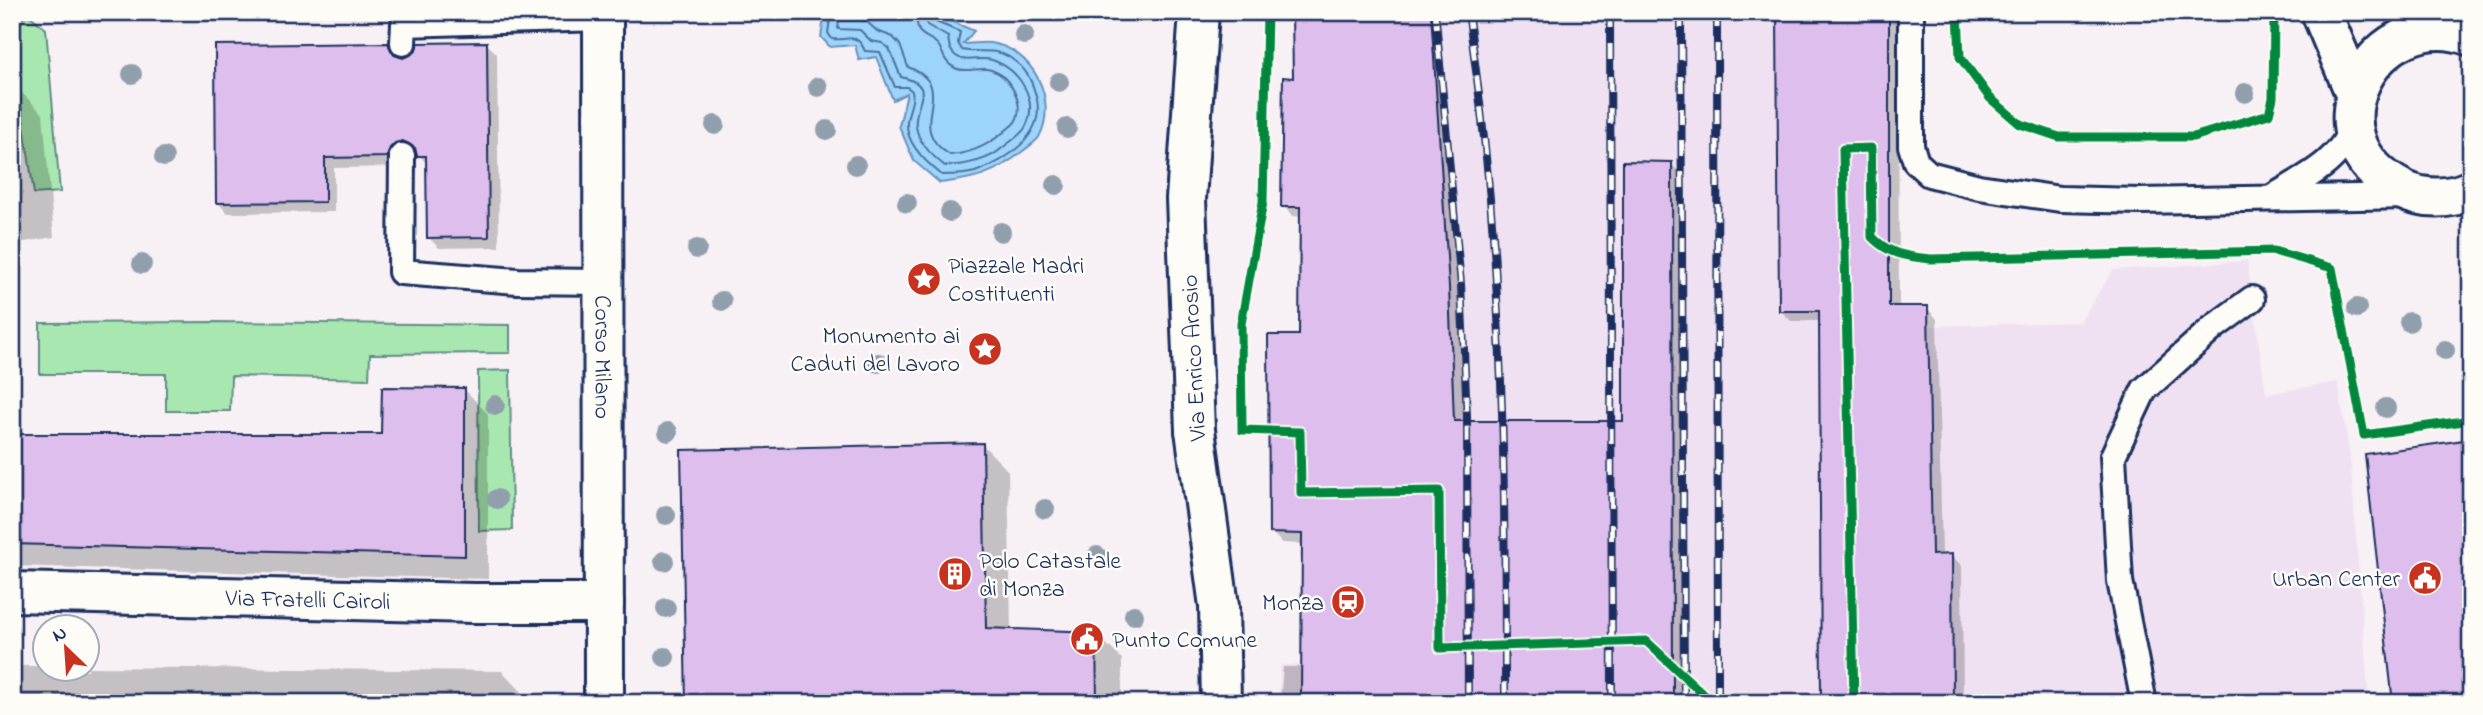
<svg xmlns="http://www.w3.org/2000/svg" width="2483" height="715" viewBox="0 0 2483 715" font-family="'Indie Flower',sans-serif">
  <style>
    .built { fill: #efe1f2 }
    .green { fill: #a8e8b0; stroke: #628c87; stroke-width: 2 }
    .water { fill: #9cd4fb; stroke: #6892bc; stroke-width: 2 }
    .shadow { fill: #0003 }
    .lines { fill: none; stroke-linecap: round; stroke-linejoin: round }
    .shore { stroke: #4f719d; stroke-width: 2 }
    .building { fill: #ddbeec; stroke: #1b2f5e; stroke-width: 2 }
    .service-casing { stroke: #1b2f5e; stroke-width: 30 }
    .minor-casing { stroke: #1b2f5e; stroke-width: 44 }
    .tertiary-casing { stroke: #1b2f5e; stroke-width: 44 }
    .secondary-casing { stroke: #1b2f5e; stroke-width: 44 }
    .service { stroke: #fdfcf7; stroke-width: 24 }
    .minor { stroke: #fdfcf7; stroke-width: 38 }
    .tertiary { stroke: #fdfcf7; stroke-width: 38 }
    .secondary { stroke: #fdfcf7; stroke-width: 38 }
    .rail-casing { stroke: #1b2f5e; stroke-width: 8 }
    .rail { stroke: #fdfcf7; stroke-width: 5; stroke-dasharray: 16; stroke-linecap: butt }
    .cycleway-casing { stroke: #fdfcf7; stroke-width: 13 }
    .cycleway { stroke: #00873e; stroke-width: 9 }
    .tree { fill: #919fad }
    .labels { text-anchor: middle; stroke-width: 5; stroke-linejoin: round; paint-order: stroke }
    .poi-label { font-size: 24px; fill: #1b2f5e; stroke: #fdfcf7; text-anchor: start }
    .street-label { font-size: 24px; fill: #1b2f5e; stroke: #fdfcf7 }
  </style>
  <rect width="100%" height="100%" fill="#f7f0f5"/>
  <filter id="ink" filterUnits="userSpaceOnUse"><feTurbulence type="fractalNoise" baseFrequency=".0143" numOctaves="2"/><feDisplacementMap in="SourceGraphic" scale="14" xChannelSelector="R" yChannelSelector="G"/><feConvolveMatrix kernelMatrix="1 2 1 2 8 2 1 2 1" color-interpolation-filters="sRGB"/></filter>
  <g filter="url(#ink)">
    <!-- built -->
    <path class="built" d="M1292,12H1889V306H1929L1928,326L2080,322L2113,270L2247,261L2266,394L2338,382L2350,457L2369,703H1278L1281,665H1301L1302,535L1269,533L1268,335H1299L1300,208L1281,207L1283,77L1293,78Z"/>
    <!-- green -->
    <path class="green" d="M28,14L46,29L60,192L34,194L16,71L12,70V26Z
      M215,322L510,325V353L370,354L369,379L231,376L230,411H166V374H40V323Z
      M510,370L512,530L479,531L478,371Z"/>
    <!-- water -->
    <path class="water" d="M825,12H941L939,16L974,31L963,44C972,44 982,42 990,43C1032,48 1059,100 1039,137C1036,142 1028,147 1023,151C995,174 975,179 940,183L914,161L899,126L907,93L893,100L876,57L859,60L855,45L830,47L821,37Z"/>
    <!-- shadow -->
    <path class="shadow" d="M1294,12H1436L1441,22L1459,298L1464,422H1625L1671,164L1681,174L1683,703H1280L1283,667H1303V544L1282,543L1271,532L1301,337V217L1293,216L1283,206L1295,80Z
      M1778,12H1898L1899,308H1927L1937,319L1942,556H1952L1962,566L1963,703H1823L1821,321H1791L1781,311Z
      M487,44L497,54L499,247L439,248L429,238L428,165L415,151L406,153L397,167L334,168V212L228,213L218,203L387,45L400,59Z
      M12,83L43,114L54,237L12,244Z
      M465,390L488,414V579L12,566V436H383Z
      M983,445L1008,471L1011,631L1096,634L1122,659V703H688Z
      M12,666H46V670H88V667L502,671L522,692L523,703H12Z"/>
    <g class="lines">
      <!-- shore -->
      <path class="shore" d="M831,12L828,33L832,39C849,41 856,31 865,51L880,52L895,87H907L912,91C915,103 906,113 907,125C907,145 928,164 942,175C953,175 965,175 975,172C1007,161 1047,134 1036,96C1031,78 1026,68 1009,57C993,47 978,54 962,50L958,43L960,32L936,22L933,12
        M840,12L838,29L860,30L871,41L882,43L889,48L901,77C939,86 913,102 916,126C918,143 932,156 945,166C964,165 986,162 1001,149C1008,143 1020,136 1025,128C1040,100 1019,69 992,60C981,56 966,64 956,56C949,51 949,44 948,37L927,25L924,12
        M850,12L852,18L866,21L877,31L893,37L900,45L908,67C963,89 900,125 950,155C975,153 992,143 1011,126C1018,121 1020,111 1018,102C1014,87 1004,72 987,69C976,68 965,73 955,68C941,61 944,49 936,43C930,38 924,37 919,31L914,12"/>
    </g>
    <!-- building -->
    <path class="building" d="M1292,12H1431L1449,287L1454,421H1623V161L1672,162L1673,703H1301L1302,534L1269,533L1268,335H1299L1300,207H1281L1283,77L1293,78Z
      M1777,12H1889V306H1928L1932,555L1952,554L1953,703H1821L1819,311H1779Z
      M487,42L489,237L427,238L426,156H417L415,148L403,141L395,143L390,148L387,157L325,158V202L216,203L215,45L388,43L394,55L403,58L415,52L418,43Z
      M382,387L465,388V556L12,544V434H381Z
      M2471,439V703H2393L2365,454Z
      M983,443L986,628L1096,632L1097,703H686L681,450Z"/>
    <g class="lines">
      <!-- service casing -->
      <g class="service-casing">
        <path id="service" d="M1911,12V146L1916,162L1929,174L1979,187L2060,199L2140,201L2411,196
          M403,43L404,24L603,18
          M402,156L401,272L518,281L603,282
          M2273,197C2304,178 2343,161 2353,123
          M2144,703L2120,581L2113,456L2144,390L2214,327L2252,299"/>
      </g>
      <!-- minor casing -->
      <g class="minor-casing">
        <g id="minor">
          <path d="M1195,430L1219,606L1221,703"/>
          <path id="s1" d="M12,592L474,603H604"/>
        </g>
      </g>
      <!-- tertiary casing -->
      <g class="tertiary-casing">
        <path id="tertiary" d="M2321,12L2355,93
          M2471,36C2377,0 2297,137 2403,190C2423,200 2450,200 2471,190
          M1195,430L1186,199L1199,12"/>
      </g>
      <!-- secondary casing -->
      <g class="secondary-casing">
        <g id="secondary">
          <path id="s2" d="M603,12L604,703"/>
        </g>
      </g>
      <!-- service -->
      <use href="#service" class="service"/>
      <!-- minor -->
      <use href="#minor" class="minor"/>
      <!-- tertiary -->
      <use href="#tertiary" class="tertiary"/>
      <!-- secondary -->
      <use href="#secondary" class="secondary"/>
      <!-- rail casing -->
      <g class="rail-casing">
        <path id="rail" d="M1435,12L1461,284L1467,416L1468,703
          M1468,12C1481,102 1491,192 1496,282C1505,422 1505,563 1505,703
          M1610,12L1612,703
          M1681,12L1684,703
          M1717,12L1718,703"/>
      </g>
      <!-- rail -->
      <use href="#rail" class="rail"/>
      <!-- cycleway casing -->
      <g class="cycleway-casing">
        <path id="cycleway" d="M1267,12L1263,202L1241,324L1242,430L1300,432L1301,493L1439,491L1440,648L1646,641L1713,703
          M1958,12L1960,57L1990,98L2020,124L2059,137H2193L2269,114L2273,98L2274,12
          M1854,703L1843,149L1871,148L1872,237C1890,255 1905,256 1930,259L2274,251L2332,268L2364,435L2471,420"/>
      </g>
      <!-- cycleway -->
      <use href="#cycleway" class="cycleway"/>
    </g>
    <!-- trees -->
    <g class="tree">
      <circle cx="1024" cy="35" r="10"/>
      <circle cx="132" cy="74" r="10"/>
      <circle cx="1059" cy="82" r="10"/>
      <circle cx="818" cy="87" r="10"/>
      <circle cx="2245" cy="93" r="10"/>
      <circle cx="715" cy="125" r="10"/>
      <circle cx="1067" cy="128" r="10"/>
      <circle cx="827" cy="130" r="10"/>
      <circle cx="164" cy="157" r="10"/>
      <circle cx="856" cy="165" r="10"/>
      <circle cx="1056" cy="185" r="10"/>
      <circle cx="907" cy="203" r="10"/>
      <circle cx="950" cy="212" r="10"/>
      <circle cx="1001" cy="232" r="10"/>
      <circle cx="697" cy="249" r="10"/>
      <circle cx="142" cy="264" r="10"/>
      <circle cx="722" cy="301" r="10"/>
      <circle cx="2357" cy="308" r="10"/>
      <circle cx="2409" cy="322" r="10"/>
      <circle cx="2445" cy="350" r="10"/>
      <circle cx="878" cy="363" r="10"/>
      <circle cx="495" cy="405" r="10"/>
      <circle cx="2386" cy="408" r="10"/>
      <circle cx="668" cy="432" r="10"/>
      <circle cx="497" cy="499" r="10"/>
      <circle cx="1045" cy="509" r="10"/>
      <circle cx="666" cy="515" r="10"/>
      <circle cx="1097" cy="556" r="10"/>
      <circle cx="664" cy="561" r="10"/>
      <circle cx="666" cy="608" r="10"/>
      <circle cx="1134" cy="615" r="10"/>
      <circle cx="665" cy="657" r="10"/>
    </g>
  </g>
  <!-- icons -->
  <defs>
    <g id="sight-disc" transform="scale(1.75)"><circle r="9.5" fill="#c8321e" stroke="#fdfcf7"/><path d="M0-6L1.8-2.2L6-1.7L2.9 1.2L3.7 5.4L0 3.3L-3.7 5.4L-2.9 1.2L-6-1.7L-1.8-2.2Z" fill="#fff"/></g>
    <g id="building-disc" transform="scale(1.75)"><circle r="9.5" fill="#c8321e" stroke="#fdfcf7"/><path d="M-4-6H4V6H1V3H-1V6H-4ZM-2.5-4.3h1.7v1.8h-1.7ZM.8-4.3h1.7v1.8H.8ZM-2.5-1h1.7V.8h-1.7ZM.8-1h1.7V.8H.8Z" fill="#fff"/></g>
    <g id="civic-disc" transform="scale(1.75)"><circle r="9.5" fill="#c8321e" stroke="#fdfcf7"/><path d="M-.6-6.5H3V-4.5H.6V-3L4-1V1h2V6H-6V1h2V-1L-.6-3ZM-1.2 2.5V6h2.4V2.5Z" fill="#fff"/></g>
    <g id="station-disc" transform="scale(1.75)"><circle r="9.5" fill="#c8321e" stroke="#fdfcf7"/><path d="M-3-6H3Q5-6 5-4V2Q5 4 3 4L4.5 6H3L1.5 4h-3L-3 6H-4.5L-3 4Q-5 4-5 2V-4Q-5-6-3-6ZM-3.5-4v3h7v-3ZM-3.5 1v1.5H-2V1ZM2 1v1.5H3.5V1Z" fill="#fff"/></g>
  </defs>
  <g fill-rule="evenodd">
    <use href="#sight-disc" x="924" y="279"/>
    <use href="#sight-disc" x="985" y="349"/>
    <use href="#building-disc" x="955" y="574"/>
    <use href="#civic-disc" x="2425" y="578"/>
    <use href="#station-disc" x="1348" y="602"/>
    <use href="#civic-disc" x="1087" y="639"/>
  </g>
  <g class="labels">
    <!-- poi labels -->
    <g class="poi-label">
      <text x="948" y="273">Piazzale Madri<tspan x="948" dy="28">Costituenti</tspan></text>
      <text x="960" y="343" text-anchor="end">Monumento ai<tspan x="960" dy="28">Caduti del Lavoro</tspan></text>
      <text x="979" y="568">Polo Catastale<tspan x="979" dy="28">di Monza</tspan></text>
      <text x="2400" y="586" text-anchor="end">Urban Center</text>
      <text x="1324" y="610" text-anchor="end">Monza</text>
      <text x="1112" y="647">Punto Comune</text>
    </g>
    <!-- street labels -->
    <g class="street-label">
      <text dy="8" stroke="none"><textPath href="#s2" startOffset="345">Corso Milano</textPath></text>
      <text transform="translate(1193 358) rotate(-93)" y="8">Via Enrico Arosio</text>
      <text dy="8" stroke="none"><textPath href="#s1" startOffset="296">Via Fratelli Cairoli</textPath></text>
    </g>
  </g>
  <!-- margin -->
  <rect width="2483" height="715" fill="none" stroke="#fdfcf7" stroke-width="42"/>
  <rect x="21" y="21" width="2441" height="673" fill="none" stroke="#1b2f5e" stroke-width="2.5" filter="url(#ink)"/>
  <!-- north arrow -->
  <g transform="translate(66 648) rotate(335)"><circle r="33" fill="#fdfcf7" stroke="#a3aaba" stroke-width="2"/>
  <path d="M0-5L12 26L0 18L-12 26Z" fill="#c8321e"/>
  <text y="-10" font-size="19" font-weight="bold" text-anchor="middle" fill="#1b2f5e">N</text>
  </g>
</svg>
